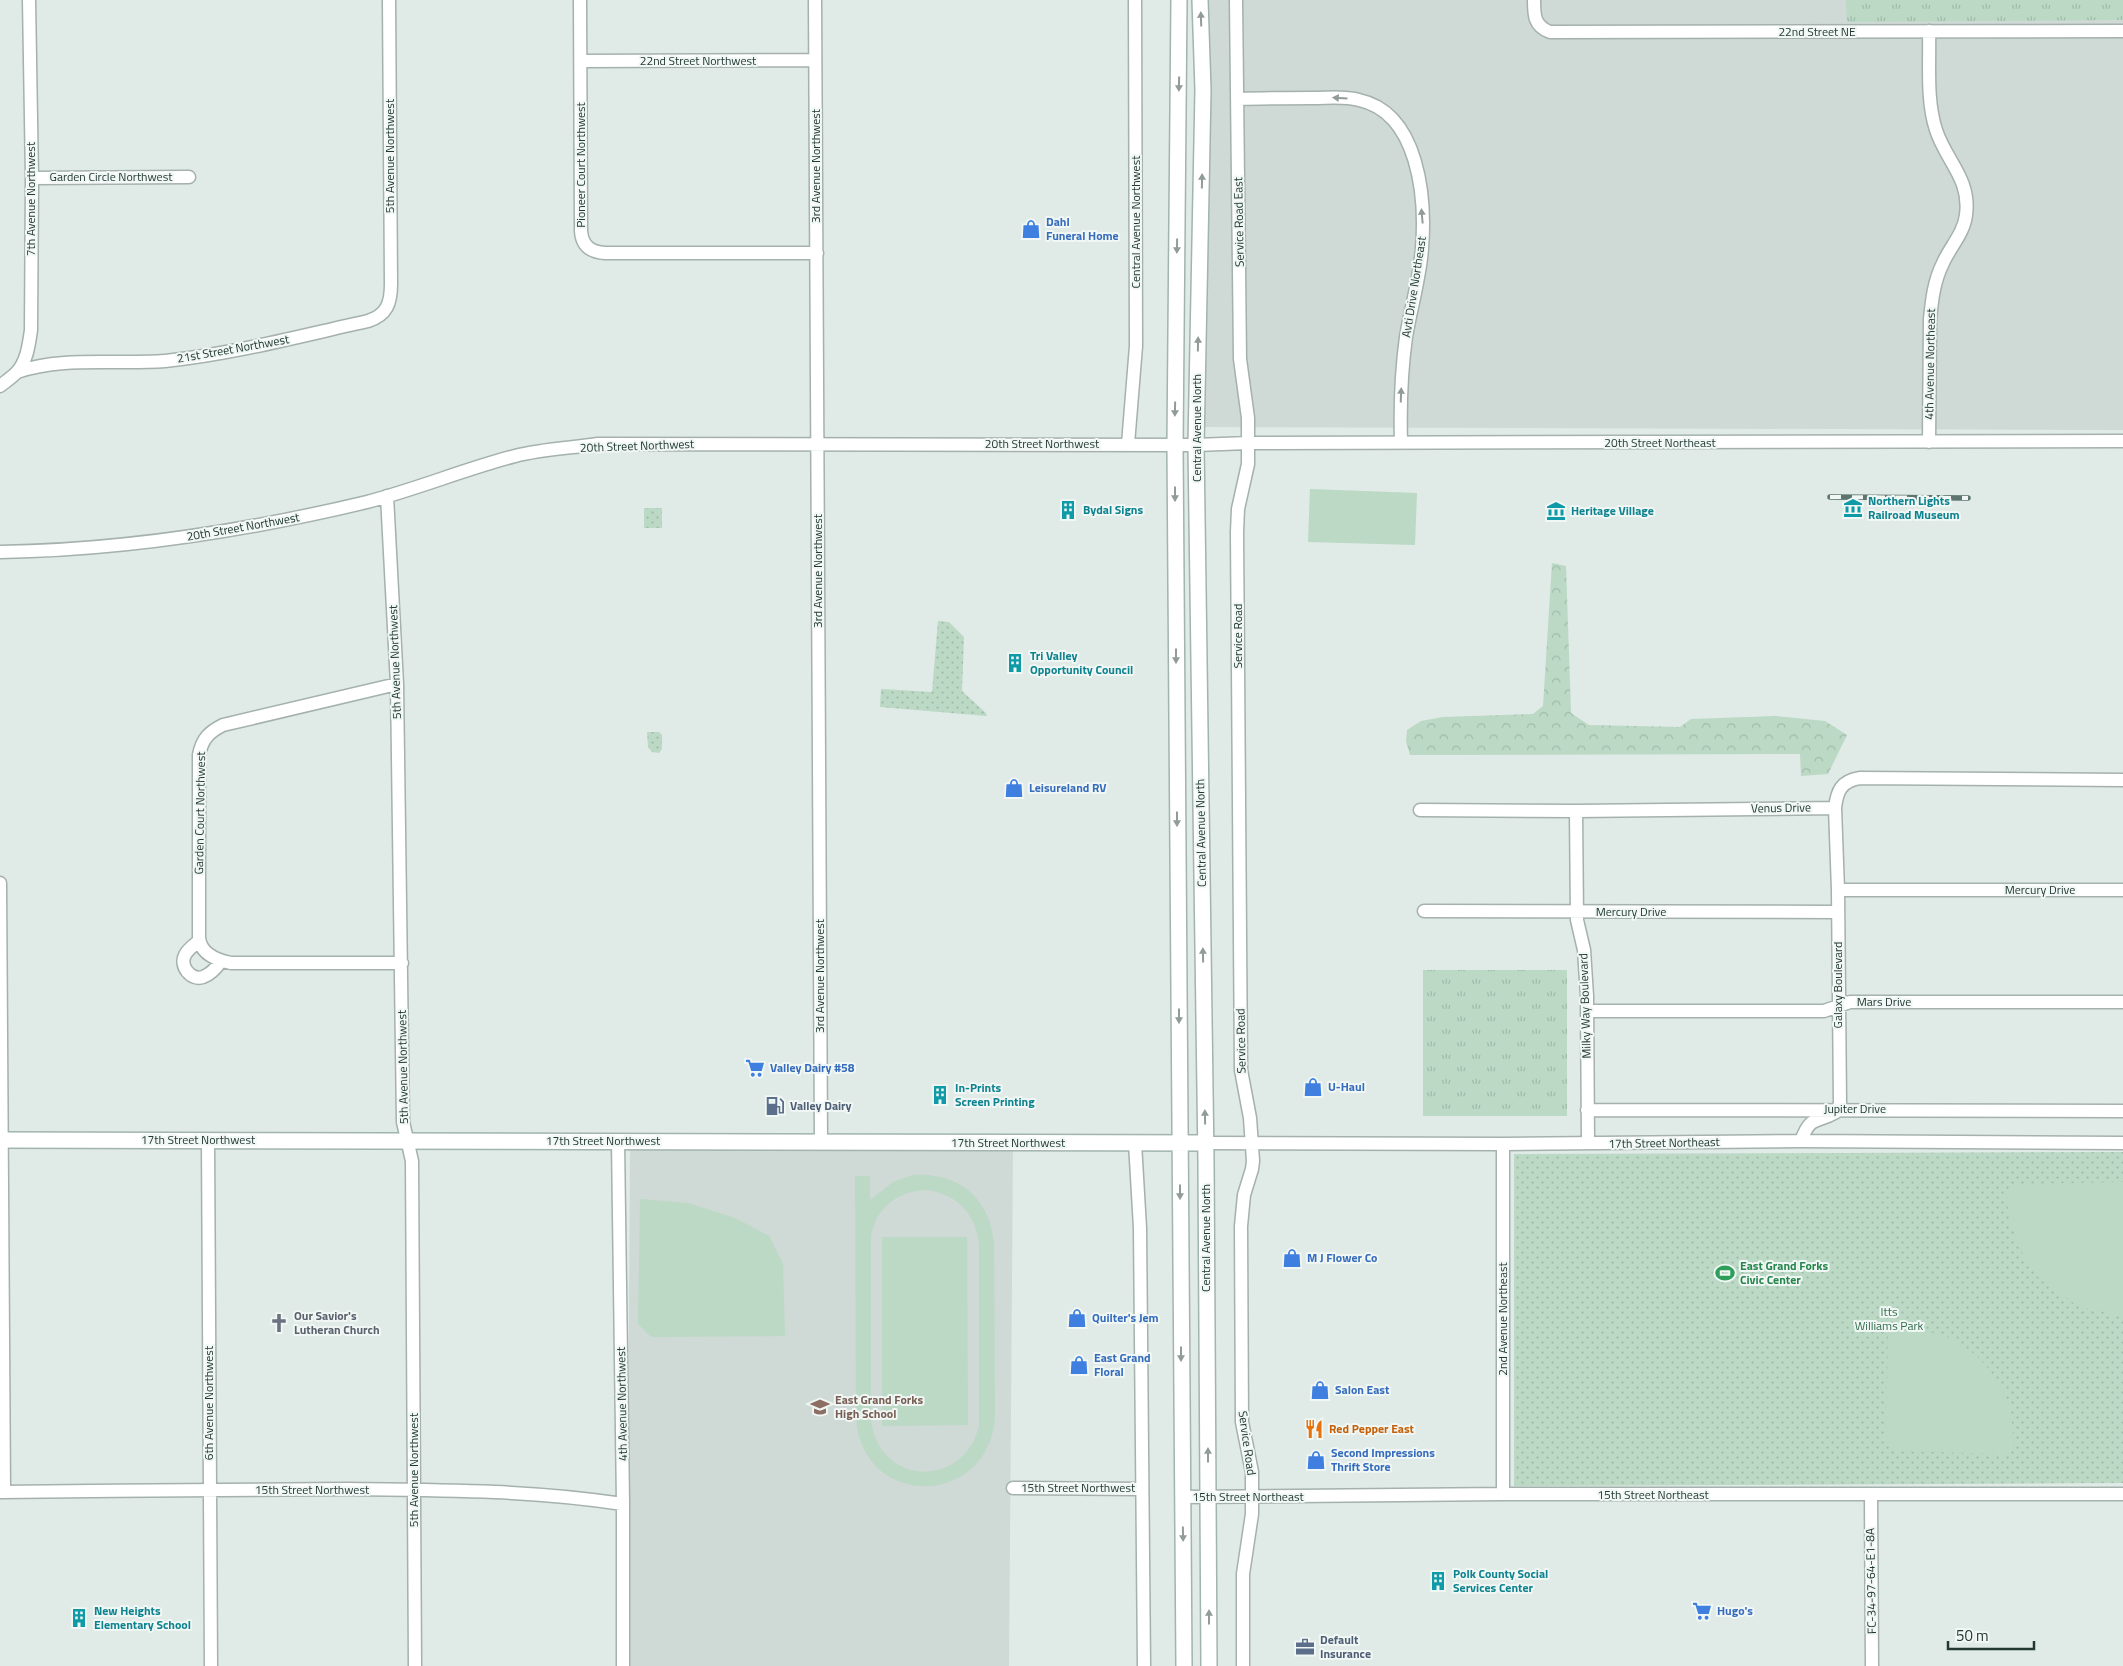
<svg xmlns="http://www.w3.org/2000/svg" width="2123" height="1666" viewBox="0 0 2123 1666" font-family="'Titillium Web',sans-serif">
  <style>
    .built { fill: #cfd9d5 }
    .grass { fill: url(#grass-tufts) }
    .forest { fill: url(#forest-crowns) }
    .park { fill: url(#park-dots) }
    .pitch { fill: #bbd9c5; fill-rule: evenodd }
    .lines { fill: none; stroke-linecap: round; stroke-linejoin: round }
    .street-casing { stroke: #a4b1ad; stroke-width: 15 }
    .secondary-casing { stroke: #a1b4ae; stroke-width: 18 }
    .street { stroke: #fff; stroke-width: 12 }
    .secondary { stroke: #fff; stroke-width: 15 }
    .rail-casing { stroke: #5d746f; stroke-width: 5.5 }
    .rail { stroke: #f0f7f4; stroke-width: 4; stroke-dasharray: 11; stroke-linecap: butt }
    .oneway { fill: #919c9a }
    .labels { text-anchor: middle; stroke-width: 4; stroke-linejoin: round; paint-order: stroke }
    .street-label { font-size: 12px; fill: #233934; stroke: #f0f7f4 }
    .shop-label { font-size: 12px; font-weight: bold; fill: #366cbe; stroke: #f0f7f4; text-anchor: start }
    .culture-label { font-size: 12px; font-weight: bold; fill: #0d838f; stroke: #f0f7f4; text-anchor: start }
    .service-label { font-size: 12px; font-weight: bold; fill: #4e5e75; stroke: #f0f7f4; text-anchor: start }
    .leisure-label { font-size: 12px; font-weight: bold; fill: #27864d; stroke: #f0f7f4; text-anchor: start }
    .park-label { font-size: 12px; fill: #316c4b; stroke: #f0f7f4 }
    .worship-label { font-size: 12px; font-weight: bold; fill: #5b616d; stroke: #f0f7f4; text-anchor: start }
    .education-label { font-size: 12px; font-weight: bold; fill: #785e54; stroke: #f0f7f4; text-anchor: start }
    .food-label { font-size: 12px; font-weight: bold; fill: #c56008; stroke: #f0f7f4; text-anchor: start }
  </style>
  <defs>
    <pattern id="grass-tufts" width="24" height="20" patternUnits="userSpaceOnUse" patternTransform="scale(1.25)"><rect width="24" height="20" fill="#bbd9c5"/><path d="M3 7l-1-3M5 7V3M7 7l1-3M15 17l-1-3M17 17v-4M19 17l1-3" fill="none" stroke="#a0bbaa"/></pattern>
    <pattern id="forest-crowns" width="20" height="18" patternUnits="userSpaceOnUse" patternTransform="scale(1.25)"><rect width="20" height="18" fill="#bbd9c5"/><path d="M2 6a3 3 0 1 1 6 0M12 15a3 3 0 1 1 6 0" fill="none" stroke="#a0bbaa"/></pattern>
    <pattern id="park-dots" width="8" height="8" patternUnits="userSpaceOnUse" patternTransform="scale(1.25)"><rect width="8" height="8" fill="#bbd9c5"/><path d="M2 2h.1M6 6h.1" fill="none" stroke="#a0bbaa" stroke-width="1.8" stroke-linecap="round"/></pattern>
  </defs>
  <rect width="100%" height="100%" fill="#e0eae6"/>
  <!-- built -->
  <path class="built" d="M1204,0H2123V430L1204,427Z
    M630,1146L1013,1149L1009,1666H627Z"/>
  <!-- grass -->
  <path class="grass" d="M1846,0H2123V20L1847,22Z
    M1423,970H1567V1116H1423Z"/>
  <!-- forest -->
  <path class="forest" d="M1552,563L1566,566L1571,713L1589,725L1680,727L1691,719L1776,716L1825,721L1847,735L1828,774L1801,776L1800,754L1410,755L1406,741L1407,730L1421,721L1443,717L1533,714L1543,706Z"/>
  <!-- park -->
  <path class="park" d="M644,508H662V528H644Z
    M938,621L949,622L964,637L962,691L986,713L987,716L880,707L881,689L932,692Z
    M647,732H659L662,735V749L659,753L652,752L648,747Z
    M2123,1152V1483L1514,1486V1154Z"/>
  <!-- pitch -->
  <path class="pitch" d="M1310,489L1417,493L1415,545L1308,542Z
    M913,1175C959,1172 990,1198 994,1244L995,1418C987,1509 862,1509 856,1418L855,1176H870V1200L893,1182ZM924,1190C955,1192 976,1213 979,1244V1426C963,1491 876,1485 871,1418V1235C877,1208 896,1192 924,1190Z
    M2123,1182V1316H2121L2078,1306L2038,1277L2018,1246L2009,1217L2006,1191L2012,1184Z
    M640,1199L688,1203L735,1218L769,1236L783,1264L785,1336L651,1337L638,1324Z
    M882,1237H967L968,1425L882,1426Z
    M1902,1327C1918,1330 1936,1332 1951,1339C1978,1351 2004,1382 2010,1411C2013,1423 2013,1437 2014,1450L2008,1454L1895,1451L1886,1440L1888,1328Z"/>
  <g class="lines">
    <!-- street casing -->
    <g class="street-casing">
      <path id="street" d="M580,0L581,231C582,246 591,252 605,253H817
        M815,0L821,1143
        M1236,0L1240,359L1248,418V464L1238,509L1237,532L1241,1070L1250,1118L1253,1161L1252,1169L1244,1195L1241,1226L1242,1422L1252,1472V1514L1243,1574V1666
        M1534,0C1534,15 1534,26 1550,32L2123,31
        M581,61L815,60
        M1238,99C1263,98 1288,98 1314,98C1329,98 1344,96 1359,100C1419,113 1426,198 1422,248C1420,278 1411,307 1406,337C1401,373 1400,408 1401,443
        M32,178L189,177
        M17,372C63,356 116,365 165,361C233,354 300,336 368,321C387,315 391,303 391,284L389,0
        M0,386C5,382 11,378 16,373C27,362 29,344 31,330L32,178L29,0
        M1929,442L1930,319C1932,299 1934,281 1943,263C1950,247 1964,233 1966,215C1971,179 1946,161 1936,130C1926,99 1930,64 1929,31
        M1128,444L1136,346L1135,0
        M387,496L397,684L403,1122L412,1161L415,1666
        M0,552C125,550 246,531 367,502C417,489 465,469 515,456C542,449 571,448 598,444L1196,445L1248,443L2123,441
        M397,684L223,725C209,732 202,739 199,755V937C200,954 216,960 231,963H402
        M1420,810L1576,811L1835,808C1837,791 1841,781 1860,778L2123,780
        M1576,811L1577,920L1584,950L1587,996L1588,1143
        M0,883L4,1492
        M1838,890H2123
        M1424,911L1838,912
        M199,941C194,945 188,949 185,955C179,966 191,981 203,977C211,974 217,967 221,961
        M1587,1011H1824L1850,1002H2123
        M1587,1110L2123,1111
        M208,1141L211,1666
        M618,1141L623,1504V1666
        M1801,1141C1811,1114 1816,1124 1836,1112L1840,1104L1838,890L1835,808
        M1135,1143L1140,1228L1144,1666
        M1206,1143L1503,1144L1801,1141L2123,1143
        M1503,1144V1494
        M1013,1488L1142,1489
        M0,1492C116,1491 232,1489 348,1489C440,1490 532,1490 623,1504
        M1871,1495L1872,1666
        M1183,1497L1503,1494H2123"/>
    </g>
    <!-- secondary casing -->
    <g class="secondary-casing">
      <path id="secondary" d="M1179,0L1175,445L1184,1666
        M1200,0L1203,90L1196,445L1206,1162L1209,1666
        M0,1140L1206,1143"/>
    </g>
    <!-- street -->
    <use href="#street" class="street"/>
    <!-- secondary -->
    <use href="#secondary" class="secondary"/>
    <!-- rail casing -->
    <g class="rail-casing">
      <path id="rail" d="M1830,497L1968,498"/>
    </g>
    <!-- rail -->
    <use href="#rail" class="rail"/>
  </g>
  <!-- one-way arrows -->
  <defs><path id="oneway-solid" d="M-6-.8H1V-3.2L6.5 0L1 3.2V.8H-6Z" transform="scale(1.25)"/></defs>
  <g class="oneway">
    <use href="#oneway-solid" transform="translate(1201 19) rotate(-92)"/>
    <use href="#oneway-solid" transform="translate(1179 84) rotate(91)"/>
    <use href="#oneway-solid" transform="translate(1340 98) rotate(-177)"/>
    <use href="#oneway-solid" transform="translate(1202 181) rotate(-89)"/>
    <use href="#oneway-solid" transform="translate(1422 216) rotate(-95)"/>
    <use href="#oneway-solid" transform="translate(1177 246) rotate(91)"/>
    <use href="#oneway-solid" transform="translate(1198 344) rotate(-89)"/>
    <use href="#oneway-solid" transform="translate(1401 395) rotate(-88)"/>
    <use href="#oneway-solid" transform="translate(1175 409) rotate(91)"/>
    <use href="#oneway-solid" transform="translate(1175 494) rotate(90)"/>
    <use href="#oneway-solid" transform="translate(1176 656) rotate(90)"/>
    <use href="#oneway-solid" transform="translate(1177 819) rotate(90)"/>
    <use href="#oneway-solid" transform="translate(1203 955) rotate(-91)"/>
    <use href="#oneway-solid" transform="translate(1179 1016) rotate(90)"/>
    <use href="#oneway-solid" transform="translate(1205 1117) rotate(-91)"/>
    <use href="#oneway-solid" transform="translate(1180 1192) rotate(90)"/>
    <use href="#oneway-solid" transform="translate(1181 1354) rotate(90)"/>
    <use href="#oneway-solid" transform="translate(1208 1455) rotate(-90)"/>
    <use href="#oneway-solid" transform="translate(1183 1534) rotate(89)"/>
    <use href="#oneway-solid" transform="translate(1209 1617) rotate(-90)"/>
  </g>
  <!-- icons -->
  <defs>
    <g id="shop-bare" transform="scale(1.5)"><path d="M-5-2.5h2.3a2.7 3.5 0 0 1 5.4 0H5L5.5 6h-11ZM-1.5-2.5h3a1.5 2.3 0 0 0-3 0Z" fill="#3f7fe0" stroke="#f0f7f4" stroke-width="2.5" paint-order="stroke"/></g>
    <g id="museum-bare" transform="scale(1.5)"><path d="M0-6L6-3V-2H-6V-3ZM-5-1h2V3h-2ZM-1-1h2V3h-2ZM3-1h2V3H3ZM-6 4H6V6H-6Z" fill="#0f9aa8" stroke="#f0f7f4" stroke-width="2.5" paint-order="stroke"/></g>
    <g id="building-bare" transform="scale(1.5)"><path d="M-4-6H4V6H1V3H-1V6H-4ZM-2.5-4.3h1.7v1.8h-1.7ZM.8-4.3h1.7v1.8H.8ZM-2.5-1h1.7V.8h-1.7ZM.8-1h1.7V.8H.8Z" fill="#0f9aa8" stroke="#f0f7f4" stroke-width="2.5" paint-order="stroke"/></g>
    <g id="supermarket-bare" transform="scale(1.5)"><path d="M-6-5.5h2.5l.6 2H6L4.5 2H-2.5L-4.4-4H-6ZM-1.5 3.2a1.3 1.3 0 1 0 .1 0ZM3 3.2a1.3 1.3 0 1 0 .1 0Z" fill="#3f7fe0" stroke="#f0f7f4" stroke-width="2.5" paint-order="stroke"/></g>
    <g id="fuel-bare" transform="scale(1.5)"><path d="M-5.5-6h7V0h2V4h1.3V-2.5L3-4.5l.8-.8L6-3V5H2.5V1h-1V6h-7ZM-4.2-4.7v3.2H.2V-4.7Z" fill="#5c6f8a" stroke="#f0f7f4" stroke-width="2.5" paint-order="stroke"/></g>
    <g id="stadium-bare" transform="scale(1.5)"><path d="M0-5a6.5 5 0 1 0 0 10a6.5 5 0 1 0 0-10ZM-3.5-1.8h7v3.6h-7Z" fill="#2e9e5b" stroke="#f0f7f4" stroke-width="2.5" paint-order="stroke"/></g>
    <g id="church-bare" transform="scale(1.5)"><path d="M-1.2-6h2.4v3.5h3.3v2.4h-3.3V6h-2.4V-.1h-3.3v-2.4h3.3Z" fill="#6b7280" stroke="#f0f7f4" stroke-width="2.5" paint-order="stroke"/></g>
    <g id="school-bare" transform="scale(1.5)"><path d="M0-5L7-2L0 1L-7-2ZM-4 1L0 2.5L4 1V4Q0 6-4 4Z" fill="#8d6e63" stroke="#f0f7f4" stroke-width="2.5" paint-order="stroke"/></g>
    <g id="restaurant-bare" transform="scale(1.5)"><path d="M-5-6h1v4h1v-4h1v4h1v-4h1v5L-1.5 .5V6h-2V.5L-5-1ZM5-6V6H3V1.5H1.5Q1.5-4 5-6Z" fill="#e8710a" stroke="#f0f7f4" stroke-width="2.5" paint-order="stroke"/></g>
    <g id="office-bare" transform="scale(1.5)"><path d="M-6-3h4V-5.5h4V-3h4V5H-6ZM-1-4.5V-3h2v-1.5ZM-6 0V1H6V0Z" fill="#5c6f8a" stroke="#f0f7f4" stroke-width="2.5" paint-order="stroke"/></g>
  </defs>
  <g fill-rule="evenodd">
    <use href="#shop-bare" x="1031" y="229"/>
    <use href="#museum-bare" x="1853" y="508"/>
    <use href="#building-bare" x="1068" y="510"/>
    <use href="#museum-bare" x="1556" y="511"/>
    <use href="#building-bare" x="1015" y="663"/>
    <use href="#shop-bare" x="1014" y="788"/>
    <use href="#supermarket-bare" x="755" y="1068"/>
    <use href="#shop-bare" x="1313" y="1087"/>
    <use href="#building-bare" x="940" y="1095"/>
    <use href="#fuel-bare" x="775" y="1106"/>
    <use href="#shop-bare" x="1292" y="1258"/>
    <use href="#stadium-bare" x="1725" y="1273"/>
    <use href="#shop-bare" x="1077" y="1318"/>
    <use href="#church-bare" x="279" y="1323"/>
    <use href="#shop-bare" x="1079" y="1365"/>
    <use href="#shop-bare" x="1320" y="1390"/>
    <use href="#school-bare" x="820" y="1407"/>
    <use href="#restaurant-bare" x="1314" y="1429"/>
    <use href="#shop-bare" x="1316" y="1460"/>
    <use href="#building-bare" x="1438" y="1581"/>
    <use href="#supermarket-bare" x="1702" y="1611"/>
    <use href="#building-bare" x="79" y="1618"/>
    <use href="#office-bare" x="1305" y="1647"/>
  </g>
  <g class="labels">
    <!-- street labels -->
    <g class="street-label">
      <text x="1817" y="36">22nd Street NE</text>
      <text x="698" y="65">22nd Street Northwest</text>
      <text transform="translate(390 156) rotate(-90)" y="4">5th Avenue Northwest</text>
      <text transform="translate(581 165) rotate(-90)" y="4">Pioneer Court Northwest</text>
      <text transform="translate(816 166) rotate(-90)" y="4">3rd Avenue Northwest</text>
      <text x="111" y="181">Garden Circle Northwest</text>
      <text transform="translate(31 199) rotate(-90)" y="4">7th Avenue Northwest</text>
      <text transform="translate(1136 222) rotate(-90)" y="4">Central Avenue Northwest</text>
      <text transform="translate(1239 222) rotate(-91)" y="4">Service Road East</text>
      <text transform="translate(1414 287) rotate(-81)" y="4">Avti Drive Northeast</text>
      <text transform="translate(233 349) rotate(-10)" y="4">21st Street Northwest</text>
      <text transform="translate(1930 364) rotate(-89)" y="4">4th Avenue Northeast</text>
      <text transform="translate(1197 428) rotate(-90)" y="4">Central Avenue North</text>
      <text x="1660" y="447">20th Street Northeast</text>
      <text x="1042" y="448">20th Street Northwest</text>
      <text transform="translate(637 446) rotate(-2)" y="4">20th Street Northwest</text>
      <text transform="translate(243 527) rotate(-10)" y="4">20th Street Northwest</text>
      <text transform="translate(818 571) rotate(-90)" y="4">3rd Avenue Northwest</text>
      <text transform="translate(1238 636) rotate(-90)" y="4">Service Road</text>
      <text transform="translate(395 662) rotate(-92)" y="4">5th Avenue Northwest</text>
      <text transform="translate(1781 808) rotate(-1)" y="4">Venus Drive</text>
      <text transform="translate(200 813) rotate(-89)" y="4">Garden Court Northwest</text>
      <text transform="translate(1201 833) rotate(-91)" y="4">Central Avenue North</text>
      <text x="2040" y="894">Mercury Drive</text>
      <text x="1631" y="916">Mercury Drive</text>
      <text transform="translate(820 976) rotate(-90)" y="4">3rd Avenue Northwest</text>
      <text transform="translate(1838 985) rotate(-90)" y="4">Galaxy Boulevard</text>
      <text x="1884" y="1006">Mars Drive</text>
      <text transform="translate(1585 1006) rotate(-92)" y="4">Milky Way Boulevard</text>
      <text transform="translate(1241 1041) rotate(-91)" y="4">Service Road</text>
      <text transform="translate(403 1067) rotate(-91)" y="4">5th Avenue Northwest</text>
      <text x="1855" y="1113">Jupiter Drive</text>
      <text x="198" y="1144">17th Street Northwest</text>
      <text x="603" y="1145">17th Street Northwest</text>
      <text x="1008" y="1147">17th Street Northwest</text>
      <text transform="translate(1664 1143) rotate(-1)" y="4">17th Street Northeast</text>
      <text transform="translate(1206 1238) rotate(-90)" y="4">Central Avenue North</text>
      <text transform="translate(1503 1319) rotate(-90)" y="4">2nd Avenue Northeast</text>
      <text transform="translate(209 1403) rotate(-90)" y="4">6th Avenue Northwest</text>
      <text transform="translate(622 1404) rotate(-91)" y="4">4th Avenue Northwest</text>
      <text transform="translate(1247 1443) rotate(82)" y="4">Service Road</text>
      <text transform="translate(414 1470) rotate(-90)" y="4">5th Avenue Northwest</text>
      <text x="1078" y="1492">15th Street Northwest</text>
      <text x="312" y="1494">15th Street Northwest</text>
      <text x="1653" y="1499">15th Street Northeast</text>
      <text x="1248" y="1501">15th Street Northeast</text>
      <text transform="translate(1871 1581) rotate(-91)" y="4">FC-34-97-64-E1-8A</text>
    </g>
    <!-- shop labels -->
    <g class="shop-label">
      <text x="1046" y="226">Dahl<tspan x="1046" dy="14">Funeral Home</tspan></text>
      <text x="1029" y="792">Leisureland RV</text>
      <text x="770" y="1072">Valley Dairy #58</text>
      <text x="1328" y="1091">U-Haul</text>
      <text x="1307" y="1262">M J Flower Co</text>
      <text x="1092" y="1322">Quilter's Jem</text>
      <text x="1094" y="1362">East Grand<tspan x="1094" dy="14">Floral</tspan></text>
      <text x="1335" y="1394">Salon East</text>
      <text x="1331" y="1457">Second Impressions<tspan x="1331" dy="14">Thrift Store</tspan></text>
      <text x="1717" y="1615">Hugo's</text>
    </g>
    <!-- culture labels -->
    <g class="culture-label">
      <text x="1868" y="505">Northern Lights<tspan x="1868" dy="14">Railroad Museum</tspan></text>
      <text x="1083" y="514">Bydal Signs</text>
      <text x="1571" y="515">Heritage Village</text>
      <text x="1030" y="660">Tri Valley<tspan x="1030" dy="14">Opportunity Council</tspan></text>
      <text x="955" y="1092">In-Prints<tspan x="955" dy="14">Screen Printing</tspan></text>
      <text x="1453" y="1578">Polk County Social<tspan x="1453" dy="14">Services Center</tspan></text>
      <text x="94" y="1615">New Heights<tspan x="94" dy="14">Elementary School</tspan></text>
    </g>
    <!-- service labels -->
    <g class="service-label">
      <text x="790" y="1110">Valley Dairy</text>
      <text x="1320" y="1644">Default<tspan x="1320" dy="14">Insurance</tspan></text>
    </g>
    <!-- leisure labels -->
    <g class="leisure-label">
      <text x="1740" y="1270">East Grand Forks<tspan x="1740" dy="14">Civic Center</tspan></text>
    </g>
    <!-- park labels -->
    <g class="park-label">
      <text x="1889" y="1316">Itts<tspan x="1889" dy="14">Williams Park</tspan></text>
    </g>
    <!-- worship labels -->
    <g class="worship-label">
      <text x="294" y="1320">Our Savior's<tspan x="294" dy="14">Lutheran Church</tspan></text>
    </g>
    <!-- education labels -->
    <g class="education-label">
      <text x="835" y="1404">East Grand Forks<tspan x="835" dy="14">High School</tspan></text>
    </g>
    <!-- food labels -->
    <g class="food-label">
      <text x="1329" y="1433">Red Pepper East</text>
    </g>
  </g>
  <!-- scale -->
  <path d="M1948 1641v8h86v-8" fill="none" stroke="#233934" stroke-width="2.5"/>
  <text x="1956" y="1641" font-size="15" fill="#233934" stroke="#f0f7f4" stroke-width="4" paint-order="stroke">50 m</text>
</svg>
